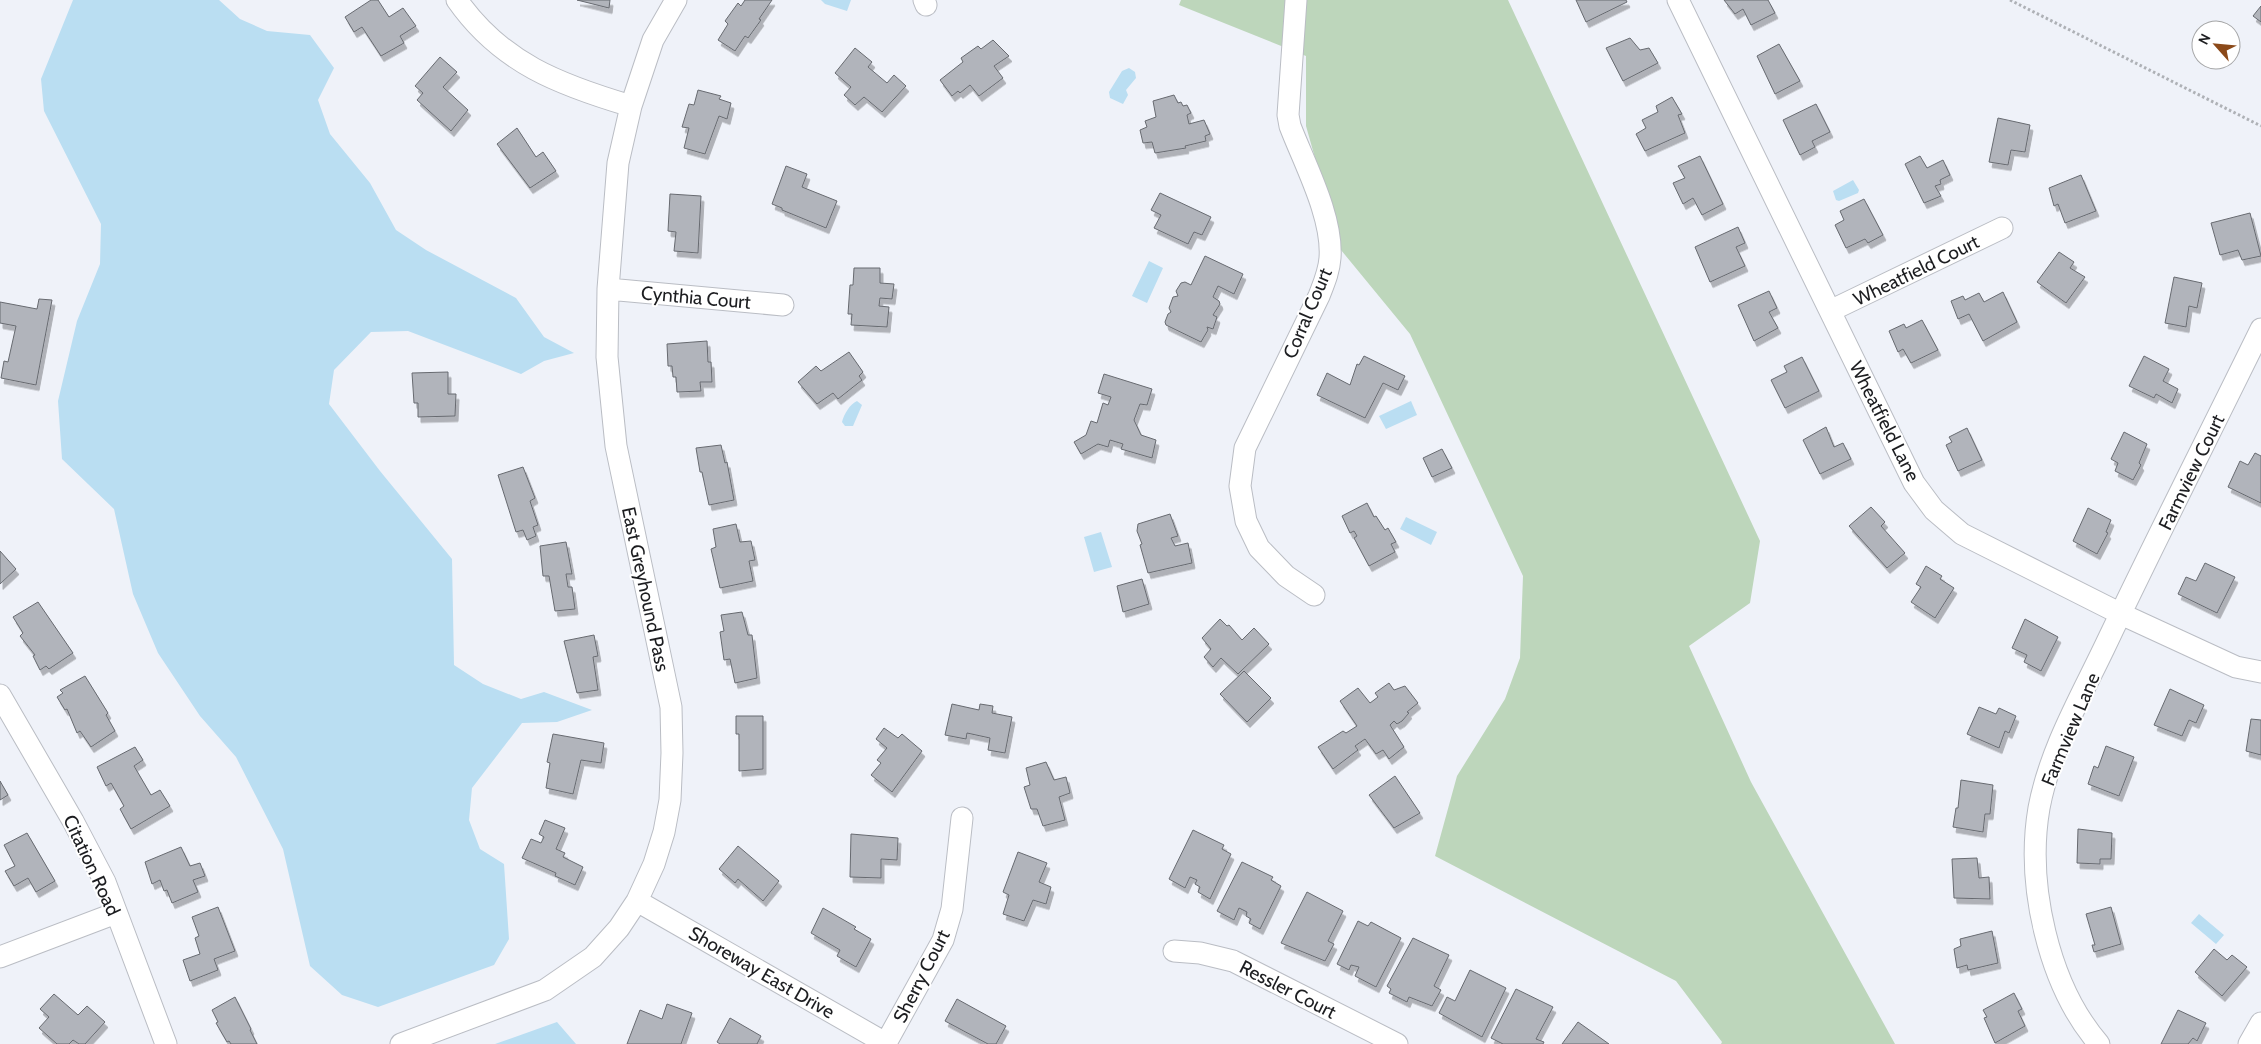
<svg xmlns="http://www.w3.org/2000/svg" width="2261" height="1044" viewBox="0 0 2261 1044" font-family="Cabin,sans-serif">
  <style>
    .green { fill: #bdd6bb }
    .water { fill: #badef2 }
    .building { fill: #b1b4bb; stroke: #676a70; filter: url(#shadow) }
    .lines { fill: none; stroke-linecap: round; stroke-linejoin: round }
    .minor-casing { stroke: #babdc4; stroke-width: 23 }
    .path { stroke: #aeb1b6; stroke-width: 3; stroke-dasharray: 2.5 2.5; stroke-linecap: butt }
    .minor { stroke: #fff; stroke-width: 21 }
    .labels { text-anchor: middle; stroke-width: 4; stroke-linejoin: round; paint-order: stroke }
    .street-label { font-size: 19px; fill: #1c1d20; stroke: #fff }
  </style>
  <defs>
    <filter id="shadow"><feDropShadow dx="3" dy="5.5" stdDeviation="0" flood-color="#0004"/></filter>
  </defs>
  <rect width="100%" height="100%" fill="#eff2f9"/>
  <!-- green -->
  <path class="green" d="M1181,0H1508L1760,541L1750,603L1689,646L1751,782L1895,1044H1721L1722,1042L1676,981L1435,856L1457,776L1505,699L1520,658L1523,576L1410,334L1341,250L1306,126V56L1179,5Z"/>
  <!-- water -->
  <path class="water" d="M73,0H219L240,19L267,31L310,35L334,68L318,100L330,134L370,183L396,230L426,250L516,298L544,337L574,353L544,361L521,374L408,331L371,332L334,370L329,404L380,471L452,559L454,665L483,684L521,699L544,692L592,710L557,722L522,723L472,788L469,820L480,849L504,864L509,939L494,965L378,1007L342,995L310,966L283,849L236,757L200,716L158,653L133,594L114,509L62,459L58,401L77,321L100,264L101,224L44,111L41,79Z
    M821,0H851L847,11L825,4Z
    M1129,68L1135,72L1136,78L1126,90L1128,95L1123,104L1110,98L1109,92L1122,71Z
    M1853,180L1859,190L1858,193L1839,201L1836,200L1833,191Z
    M1149,261L1163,268L1147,303L1132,296Z
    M857,401L862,405L853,426H845L842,422C844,414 850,404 857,401Z
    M1411,401L1417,415L1386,429L1379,416Z
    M1406,517L1437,532L1431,545L1400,529Z
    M1101,532L1112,567L1094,572L1084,537Z
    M2199,914L2224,935L2216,944L2191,923Z
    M557,1022L576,1044H495Z"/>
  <!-- building -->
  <path class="building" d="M371,0H378L389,17L403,8L416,26L400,36L404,43L381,56L362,27L354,32L345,17Z
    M577,0H610L609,8Z
    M745,0H772L759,19L761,20L748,38L745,36L735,51L718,40L728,24L725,21L738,3L741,6Z
    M1576,0H1626L1627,2L1586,22Z
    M1724,0H1768L1775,13L1751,25L1743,9L1735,14Z
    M2261,6V22L2253,16Z
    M1630,38L1640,50L1649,48L1658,63L1623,81L1606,48Z
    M993,40L1009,56L994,66L1003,78L979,96L970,85L960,93L958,91L952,96L940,80L963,62L961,58L978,46L981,49Z
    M1779,44L1800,81L1775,94L1757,56Z
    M855,48L872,62L868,67L887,83L894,75L906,86L882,112L864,97L855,105L844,95L851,87L835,73Z
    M440,57L457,72L443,87L468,110L451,131L417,100L423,93L415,86Z
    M698,90L721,96L719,99L731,103L727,119L719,116L705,154L684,148L689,128L682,127L689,104L694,105Z
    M1174,95L1178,103L1181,102L1183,106L1187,105L1191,113L1187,115L1189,124L1204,120L1210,134L1205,136L1206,141L1185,146L1186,148L1155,153L1152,142L1143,143L1140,130L1147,127L1145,121L1156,117L1153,101Z
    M1672,97L1682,114L1678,115L1685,133L1645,151L1636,134L1646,128L1642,120L1658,112L1656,106Z
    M1816,104L1830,132L1812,141L1815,147L1800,155L1783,120Z
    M1998,118L2030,125L2025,152L2011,150L2008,165L1989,162Z
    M517,128L536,157L543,152L556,171L530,188L497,144Z
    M1700,156L1723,204L1702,215L1693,198L1683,204L1673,183L1685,178L1678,166Z
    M1920,156L1927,168L1943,160L1950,175L1940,180L1941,184L1935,186L1941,196L1924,203L1905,164Z
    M786,166L807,174L802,187L837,201L826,228L782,210V208L772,204Z
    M2081,175L2096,211L2065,223L2058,204L2054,206L2049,188Z
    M1160,193L1211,217L1202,235L1194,232L1188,244L1154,228L1161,215L1151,210Z
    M670,194L701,196L698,253L674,251L676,232L668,231Z
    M1864,199L1883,235L1868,243L1865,239L1846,248L1835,225L1844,220L1840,211Z
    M2250,213L2261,256L2242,260L2238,250L2220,255L2211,223Z
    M1738,227L1745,243L1736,247L1745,266L1710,282L1695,247Z
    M2059,252L2074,262L2070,268L2085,277L2066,303L2037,282Z
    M1205,256L1243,274L1234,294L1218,286L1213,297L1219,301L1220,304L1213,315L1217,317L1213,329L1207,327L1208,330L1201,342L1166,325L1165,322L1168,314L1171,312L1169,308L1173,297L1178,296L1176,291L1181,283L1185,282L1191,285Z
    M854,268H880V283L894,284L892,299L880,298L879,306L889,307L887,327L851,325L852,314H848L850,285H853Z
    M2174,277L2202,283L2197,308L2189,306L2186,327L2165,323Z
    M1769,291L1777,308L1769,312L1778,328L1754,341L1738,305Z
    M2003,292L2017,322L1983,341L1969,314L1958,319L1951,301L1963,296L1965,300L1979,293L1984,302Z
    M39,299L52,300L36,385L1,378L4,361L8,362L16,326L0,323V302L37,309Z
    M1922,320L1938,350L1911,363L1903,349L1898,352L1889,331L1904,324L1906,328Z
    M707,341L708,362H711L712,382H700L701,391L677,392L676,377H673L672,366H668L667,344Z
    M849,352L863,372L859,376L862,380L838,399L833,393L817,404L798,382L816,366L821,371Z
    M1364,356L1405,376L1398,390L1383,383L1365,418L1317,395L1327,373L1350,385L1357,364L1359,365Z
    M2144,356L2169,369L2163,381L2178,389L2172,403L2156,394L2154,398L2129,386Z
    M1802,357L1819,391L1785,408L1771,380L1787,372L1784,366Z
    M448,372V394H456L455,416L418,417V403H414L412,373Z
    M1104,374L1152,389L1147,405L1140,404L1134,420L1141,435L1156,440L1152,458L1121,449L1123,444L1110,440L1108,447L1098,444L1081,454L1074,442L1086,435L1091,421L1097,423L1103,403L1108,405L1111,397L1098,393Z
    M1826,427L1834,447L1843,443L1851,459L1820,474L1803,440Z
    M1967,428L1982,460L1958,471L1946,445L1952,442L1949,437Z
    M2124,432L2147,444L2139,463L2141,465L2133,480L2115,471L2118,463L2111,459Z
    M721,445L725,463L727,462L734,500L709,505L702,472H700L696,448Z
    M1442,449L1452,468L1432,477L1423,458Z
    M2255,453L2261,456V503L2228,487L2240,461L2248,465Z
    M523,467L535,498L530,501L538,525L533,527L536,536L527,540L523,530L516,532L498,475Z
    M1367,503L1374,517L1376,516L1385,530L1388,528L1396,542L1391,544L1395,552L1369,566L1354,538L1357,536L1354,531L1350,533L1342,516Z
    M1871,507L1885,522L1881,526L1905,553L1887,568L1849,526Z
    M2088,508L2111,520L2106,532L2108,533L2097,554L2073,541Z
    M1170,514L1178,536L1171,538L1175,546L1188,543L1192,563L1148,573L1140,545L1142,544L1137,531L1138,524Z
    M736,524L740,542L751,541L755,560L749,561L753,581L720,588L711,549L716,547L713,529Z
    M566,542L572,574H566L568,587H572L575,609L555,611L549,576H543L540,546Z
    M0,551L16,569L0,584Z
    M2205,563L2235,577L2217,613L2178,594L2186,577L2196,581Z
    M1926,566L1942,576L1940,579L1954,588L1935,618L1911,602L1921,587L1916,584Z
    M1142,579L1149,604L1123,612L1117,586Z
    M38,602L73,653L49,669L46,666L40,670L33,656L35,655L20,636L23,633L13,617Z
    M742,612L748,635H752L757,678L735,683L730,659L724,660L720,632L724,631L721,615Z
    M1220,619L1227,626L1229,625L1242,640L1254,628L1269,644L1238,674L1221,658L1213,667L1204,657L1211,649L1202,638Z
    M2025,619L2058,637L2041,671L2024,662L2027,655L2012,648Z
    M594,635L598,656L593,657L598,690L577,693L564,641Z
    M1244,671L1271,698L1247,722L1220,694Z
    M85,676L108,713L106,715L115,731L91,747L80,731L77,733L67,709L65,710L57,697L63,693L60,690Z
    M1389,683L1394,690L1405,686L1418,703L1407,712L1409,713L1402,721L1397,724L1394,721L1390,725L1404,747L1389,759L1383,750L1376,754L1365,739L1355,746L1358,750L1333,769L1318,747L1343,731L1346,733L1357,726L1340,701L1358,688L1370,703L1378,697L1375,693Z
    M2170,689L2204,705L2196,723L2189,720L2182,736L2154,725Z
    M952,704L979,710L980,704L993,706L992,713L1012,717L1005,753L988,750L990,738L967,733L966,739L945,735Z
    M1979,707L1996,714L1999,708L2016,716L2009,733L2005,731L1999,748L1967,734Z
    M736,716H763V769L739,771V734H736Z
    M2251,719L2261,720V755L2246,751Z
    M884,728L898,738L902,734L922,751L892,792L871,775L881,763L877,760L887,748L876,739Z
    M553,734L604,743L601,763L581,760L573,794L546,788L550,763L547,762Z
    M2106,746L2134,757L2119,796L2088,784L2094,766L2098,768Z
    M135,747L143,760L134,766L151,795L160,790L170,806L131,829L120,809L124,806L111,783L106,786L97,767Z
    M1046,762L1054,780L1066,777L1070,793L1059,797L1065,820L1043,826L1037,809H1031L1024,787L1030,785L1026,768Z
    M1395,776L1420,813L1394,828L1369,795Z
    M1961,780L1993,785L1990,814H1985L1983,832L1953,827L1956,808H1958Z
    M0,781L8,795L0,800Z
    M545,820L565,828L556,849L565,853L563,857L583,867L575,885L555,876L556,873L522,858L531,839L541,843L544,837L539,834Z
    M2078,829L2112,833L2111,859H2100V864L2077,863Z
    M1193,830L1224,845L1222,849L1231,854L1210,899L1198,892L1200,887L1195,884L1197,880L1190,877L1185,888L1169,879Z
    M27,833L55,881L36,892L28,878L14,886L5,871L15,866L4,845Z
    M851,834L898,838L897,860L881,859V878L850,877Z
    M738,846L779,881L763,901L738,879L735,883L719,869Z
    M181,847L190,866L200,863L205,876L193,880L198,892L172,903L167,890L164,891L160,880L152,884L145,862Z
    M1018,852L1047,863L1039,882L1051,887L1046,904L1033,900L1024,921L1003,914L1009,895L1003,892Z
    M1977,858L1979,878L1989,877L1990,899L1954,898L1952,859Z
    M1242,862L1273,877L1271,880L1281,886L1260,929L1249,923L1251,919L1246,916L1247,912L1239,908L1234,920L1217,911Z
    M1307,892L1343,911L1328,941L1334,944L1325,961L1281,943Z
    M218,907L235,951L214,959L218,970L190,981L183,960L200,954L195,938L199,936L192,917Z
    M2111,907L2121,944L2094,952L2092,945H2095L2086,914Z
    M823,908L856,927L854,929L871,939L856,967L837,956L840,950L811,933Z
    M1358,921L1368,926L1371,922L1401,938L1376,987L1355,976L1359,967L1351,965L1349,970L1337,964Z
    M1992,931L1998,963L1968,970L1967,965L1957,968L1954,949L1961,946L1960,939Z
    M1413,938L1449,955L1434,986L1441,990L1432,1006L1409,997L1407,1002L1389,993L1391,989L1387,986Z
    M2214,949L2227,960L2232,955L2247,967L2222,996L2195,972Z
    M1470,970L1506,988L1482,1037L1439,1013L1447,997L1455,1001Z
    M1516,989L1553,1007L1536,1039L1544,1042L1543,1044H1503L1491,1038Z
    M2014,993L2022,1009L2018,1011L2025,1026L1995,1043L1984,1018L1987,1017L1983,1010Z
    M54,994L78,1015L87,1006L105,1022L85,1044H79L73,1040L69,1044H57L39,1028L49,1017L40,1009Z
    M235,997L251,1029L250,1030L257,1044H231L229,1041L227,1042L216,1023L218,1022L212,1010Z
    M957,999L1006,1026L996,1044H988L945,1021Z
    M667,1004L692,1013L681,1044H627L640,1010L662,1019Z
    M2178,1010L2206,1023L2197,1041L2193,1038L2188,1044H2161Z
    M730,1018L761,1036L757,1044H720L717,1042Z
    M1578,1022L1609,1044H1562Z"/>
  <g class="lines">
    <!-- minor casing -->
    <g class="minor-casing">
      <path id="minor" d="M457,0C501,63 560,85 631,106
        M924,0L926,5
        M1296,0L1288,115L1290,126C1305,165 1333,217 1330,258C1329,272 1324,283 1319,296L1245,448L1240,486L1246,521L1259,548L1286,576L1314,595
        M1678,0L1914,483L1934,510L1962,534L2121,614L2236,667L2261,672
        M608,289L783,305
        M1830,311L2002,228
        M0,695L73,821L105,882L166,1044
        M637,901L887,1044
        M1174,951L1200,953L1233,961L1397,1044
        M0,957L116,913
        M886,1043L943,940L952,909L962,818
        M401,1044L545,990L593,957L619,928L637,901L654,864L664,832L670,800L672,753L671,707L616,446L607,357L608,289L618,163L631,106L653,40L676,0
        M2099,1044C2048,985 2026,884 2039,808C2050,749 2082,695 2107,642C2157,537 2210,433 2261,329
        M2249,1044L2261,1023"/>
    </g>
    <!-- path -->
    <path class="path" d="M2010,0L2261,126"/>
    <!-- minor -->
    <use href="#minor" class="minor"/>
  </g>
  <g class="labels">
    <!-- street labels -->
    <g class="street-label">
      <text transform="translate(1916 270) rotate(-26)" y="7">Wheatfield Court</text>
      <text transform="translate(696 297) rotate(5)" y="7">Cynthia Court</text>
      <text transform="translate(1307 313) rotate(-67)" y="7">Corral Court</text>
      <text transform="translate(1885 421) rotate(63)" y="7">Wheatfield Lane</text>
      <text transform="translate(2191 472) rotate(-64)" y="7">Farmview Court</text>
      <text transform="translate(646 589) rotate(78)" y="7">East Greyhound Pass</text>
      <text transform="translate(2070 729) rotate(-67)" y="7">Farmview Lane</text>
      <text transform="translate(92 865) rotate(65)" y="7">Citation Road</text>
      <text transform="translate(762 972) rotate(30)" y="7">Shoreway East Drive</text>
      <text transform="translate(921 976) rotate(-63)" y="7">Sherry Court</text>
      <text transform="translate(1288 989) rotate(27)" y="7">Ressler Court</text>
    </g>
  </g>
  <!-- north arrow -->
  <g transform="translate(2216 45) rotate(297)"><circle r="24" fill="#ffffff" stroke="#a4a5a6"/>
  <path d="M0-4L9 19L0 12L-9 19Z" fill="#8b4919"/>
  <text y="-8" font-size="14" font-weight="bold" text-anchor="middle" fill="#1c1d20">N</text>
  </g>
</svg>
